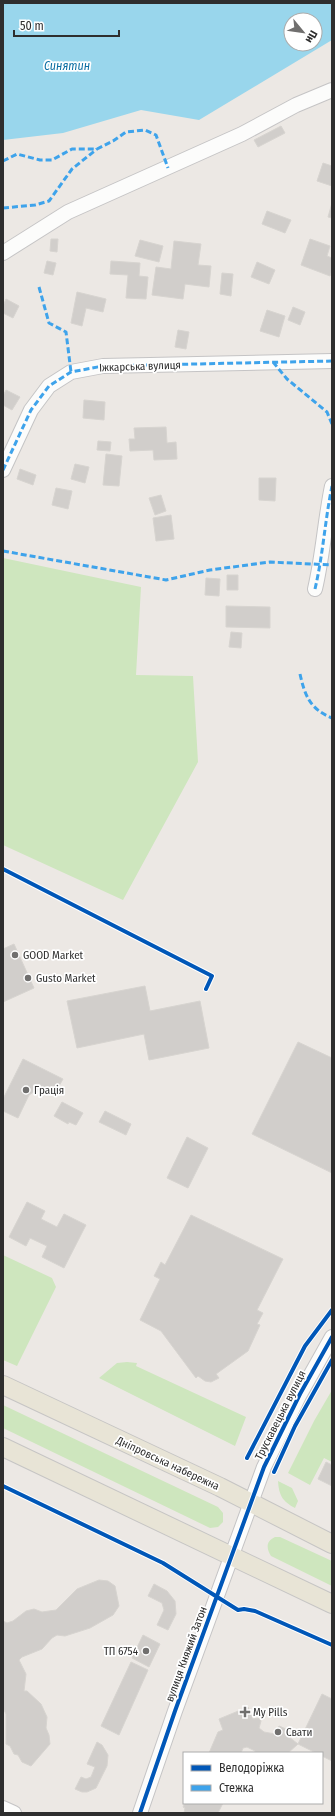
<svg xmlns="http://www.w3.org/2000/svg" width="335" height="1816" viewBox="0 0 335 1816" font-family="'Fira Sans Condensed',sans-serif">
  <style>
    .green { fill: #cee6be }
    .water { fill: #99d6ec; fill-rule: evenodd }
    .building { fill: #d1cecb; stroke: #d7d4d0 }
    .lines { fill: none; stroke-linecap: round; stroke-linejoin: round }
    .minor-casing { stroke: #c5c4c5; stroke-width: 16 }
    .major-casing { stroke: #c6c5c4; stroke-width: 20 }
    .minor { stroke: #fcfcfb; stroke-width: 14 }
    .major { stroke: #e8e4d6; stroke-width: 18 }
    .quiet { stroke: #3ea3eb; stroke-width: 3; stroke-dasharray: 6 3; stroke-linecap: butt }
    .cycleway-casing { stroke: #fff; stroke-width: 6 }
    .cycleway { stroke: #0057b8; stroke-width: 4 }
    .poi-dot { fill: #706f6e; stroke: #fff; stroke-width: 1.5 }
    .labels { text-anchor: middle; stroke-width: 3.5; stroke-linejoin: round; paint-order: stroke }
    .street-label { font-size: 11px; fill: #2e2e2e; stroke: #fff }
    .poi-label { font-size: 11px; fill: #2e2e2e; stroke: #fff; text-anchor: start }
    .water-label { font-size: 12px; font-style: italic; fill: #0d6fa3; stroke: #fff }
  </style>
  <rect width="100%" height="100%" fill="#ece8e4"/>
  <!-- green -->
  <path class="green" d="M3,558L141,587L136,675L193,676L198,762L123,900L3,845Z
    M3,1255L52,1278L56,1287L17,1366L3,1360Z
    M127,1362L137,1363L136,1366L246,1417L235,1446L99,1378L117,1363Z
    M332,1390V1462L324,1458L310,1485L288,1473L314,1421Z
    M3,1405L218,1507L223,1513V1522L218,1527L210,1528L3,1428Z
    M278,1481L292,1488L298,1501L295,1508C282,1501 279,1495 278,1481Z
    M275,1537H280L332,1561V1586L271,1556C266,1548 266,1541 275,1537Z"/>
  <!-- water -->
  <path class="water" d="M3,3H332V40L199,120L141,110L63,133L3,140ZM291,20H315V44H291Z"/>
  <!-- building -->
  <path class="building" d="M281,126L285,133L258,147L254,140Z
    M323,163L332,166V186L317,181Z
    M332,203V218L328,217Z
    M267,211L291,220L285,233L262,224Z
    M51,239H58L57,252L50,251Z
    M310,239L330,246L327,256L332,258V270L330,276L301,265Z
    M140,240L163,246L159,262L135,256Z
    M174,241L201,244L198,265L211,266L209,287L185,284L183,299L152,295L156,267L171,269Z
    M47,261L56,263L53,275L44,273Z
    M111,261L140,263L139,276L148,277L146,299L126,298L128,275L110,274Z
    M257,262L275,270L269,284L251,277Z
    M222,273L233,274L231,296L220,294Z
    M77,292L106,299L103,312L86,308L82,326L71,323Z
    M6,299L19,306L13,318L3,313V306Z
    M293,307L305,312L300,325L288,320Z
    M267,310L285,316L279,337L260,331Z
    M178,330L189,332L186,349L175,347Z
    M6,390L20,397L12,410L3,405V396Z
    M84,400L105,402L104,420L83,418Z
    M166,427L167,443L176,442L177,459L154,460L153,450L130,451L129,439H135L134,428Z
    M98,441L111,442L110,451L97,450Z
    M106,454L122,456L119,486L103,485Z
    M75,464L89,467L85,483L71,479Z
    M20,469L36,475L33,485L17,479Z
    M259,478H276L275,501L259,500Z
    M56,488L72,491L68,509L52,505Z
    M161,495L166,511L155,515L149,498Z
    M171,515L174,539L156,541L153,518Z
    M227,575H238V590H227Z
    M206,578L220,579L219,596L205,595Z
    M226,606L270,607V628L226,627Z
    M231,632L242,633L241,648L229,647Z
    M14,944L34,988L3,1002V949Z
    M145,986L150,1011L200,1001L209,1048L149,1060L144,1034L77,1048L67,1001Z
    M298,1042L332,1058V1173L252,1134Z
    M23,1059L63,1079L59,1086L46,1089L43,1093L35,1091L29,1095L18,1118L3,1111V1099Z
    M62,1102L83,1113L76,1125L69,1122L68,1124L54,1116Z
    M105,1111L131,1124L126,1135L99,1122Z
    M187,1137L208,1148L188,1188L167,1178Z
    M27,1202L45,1211L41,1219L57,1227L64,1214L86,1225L64,1268L42,1257L47,1246L30,1238L26,1246L9,1237Z
    M191,1215L283,1259L257,1310L263,1313L257,1324L260,1325L248,1351L216,1374L219,1378L211,1382L205,1381L198,1376L196,1378L161,1331L140,1320L160,1279L154,1276L161,1262L165,1265Z
    M326,1462L332,1465V1486L318,1479Z
    M99,1580L108,1581L115,1586L119,1606L113,1615L90,1628L65,1636L57,1635L52,1638L42,1649L22,1657L19,1660L26,1674L24,1691H27L41,1704L47,1717L46,1728L49,1735L50,1744L31,1766L22,1762L18,1755L14,1754L10,1746L6,1744V1714L3,1708V1621L7,1623L13,1621L26,1611L34,1609L42,1612L56,1610L77,1589Z
    M154,1584L167,1591L175,1601L176,1614L168,1630L157,1625L164,1610L162,1603L148,1596Z
    M143,1635L160,1644L149,1667L132,1658Z
    M131,1662L148,1670L119,1735L101,1726Z
    M322,1694L332,1699V1761L322,1756V1753H316L298,1744Z
    M248,1707L253,1719L259,1718L261,1721L259,1728L264,1732L275,1734L279,1726L286,1729L284,1733L298,1744L288,1753H255V1751L247,1747L243,1748L241,1753H209L218,1732L223,1730L219,1719Z
    M97,1742L102,1745L108,1755L107,1766L96,1788L87,1792H82L75,1789L81,1777L86,1779L91,1777L95,1767L87,1764Z
    M185,1803H223L218,1813H184L185,1808L183,1807Z"/>
  <g class="lines">
    <!-- minor casing -->
    <g class="minor-casing">
      <path id="minor" d="M3,253L68,212L242,134L296,105L332,90
        M3,470L31,410L49,386L71,372L103,366L332,361
        M315,589C323,555 325,520 332,486
        M3,1808L14,1813
        M140,1813L175,1711L264,1467L300,1394L332,1337"/>
    </g>
    <!-- major casing -->
    <g class="major-casing">
      <path id="major" d="M3,1385L220,1487L332,1544
        M3,1447L332,1604"/>
    </g>
    <!-- minor -->
    <use href="#minor" class="minor"/>
    <!-- major -->
    <use href="#major" class="major"/>
    <!-- quiet -->
    <path class="quiet" d="M3,161L17,154L40,160H52L72,149H97L113,141L126,132L145,130L156,135L168,168
      M3,208L35,205L49,201L72,169L97,149
      M39,287L49,323L66,332L71,372
      M273,362L287,379L327,412L332,424
      M3,470L31,410L49,386L71,372L103,366L332,361
      M3,551L166,580L210,570L270,562L332,565
      M315,589C323,555 325,520 332,486
      M300,674C305,696 310,709 332,718"/>
    <!-- cycleway casing -->
    <g class="cycleway-casing">
      <path id="cycleway" d="M3,869L212,976L206,989
        M247,1458L305,1346L332,1310
        M274,1472L295,1426L332,1360
        M3,1486L163,1563L238,1610L244,1609L255,1611L332,1645
        M140,1813L175,1711L264,1467L300,1394L332,1337"/>
    </g>
    <!-- cycleway -->
    <use href="#cycleway" class="cycleway"/>
  </g>
  <!-- markers -->
  <g class="poi-dot">
    <circle cx="15" cy="955" r="4"/>
    <circle cx="28" cy="978" r="4"/>
    <circle cx="26" cy="1090" r="4"/>
    <circle cx="146" cy="1651" r="4"/>
    <path d="M243 1706h4v4h4v4h-4v4h-4v-4h-4v-4h4z"/>
    <circle cx="278" cy="1732" r="4"/>
  </g>
  <g class="labels">
    <!-- street labels -->
    <g class="street-label">
      <text transform="translate(140 366) rotate(-2)" y="4">Іжкарська вулиця</text>
      <text transform="translate(280 1415) rotate(-63)" y="4">Трускавецька вулиця</text>
      <text transform="translate(168 1463) rotate(25)" y="4">Дніпровська набережна</text>
      <text transform="translate(186 1654) rotate(-70)" y="4">вулиця Княжий Затон</text>
    </g>
    <!-- poi labels -->
    <g class="poi-label">
      <text x="23" y="959">GOOD Market</text>
      <text x="36" y="982">Gusto Market</text>
      <text x="34" y="1094">Грація</text>
      <text x="138" y="1655" text-anchor="end">ТП 6754</text>
      <text x="253" y="1716">My Pills</text>
      <text x="286" y="1736">Свати</text>
    </g>
    <!-- water labels -->
    <g class="water-label">
      <text x="67" y="70">Синятин</text>
    </g>
  </g>
  <!-- border -->
  <rect width="335" height="1816" fill="none" stroke="#2e2e2e" stroke-width="8"/>
  <!-- legend -->
  <rect x="183" y="1752" width="140" height="52" fill="#ffffff" stroke="#ababab"/>
  <rect x="191" y="1765" width="20" height="6" fill="#0057b8" stroke="#ababab"/>
  <text x="219" y="1772" font-size="12" fill="#2e2e2e">Велодоріжка</text>
  <rect x="191" y="1785" width="20" height="6" fill="#3ea3eb" stroke="#ababab"/>
  <text x="219" y="1792" font-size="12" fill="#2e2e2e">Стежка</text>
  <!-- north arrow -->
  <g transform="translate(303 32) rotate(119)"><circle r="19" fill="#ffffff" stroke="#ababab"/>
  <path d="M0-3L7 15L0 10L-7 15Z" fill="#706f6e"/>
  <text y="-6" font-size="11" font-weight="bold" text-anchor="middle" fill="#2e2e2e">Пн</text>
  </g>
  <!-- scale -->
  <path d="M14 30v6h105v-6" fill="none" stroke="#2e2e2e" stroke-width="2"/>
  <text x="20" y="30" font-size="12" fill="#2e2e2e" stroke="#ffffff" stroke-width="3" paint-order="stroke">50 m</text>
</svg>
